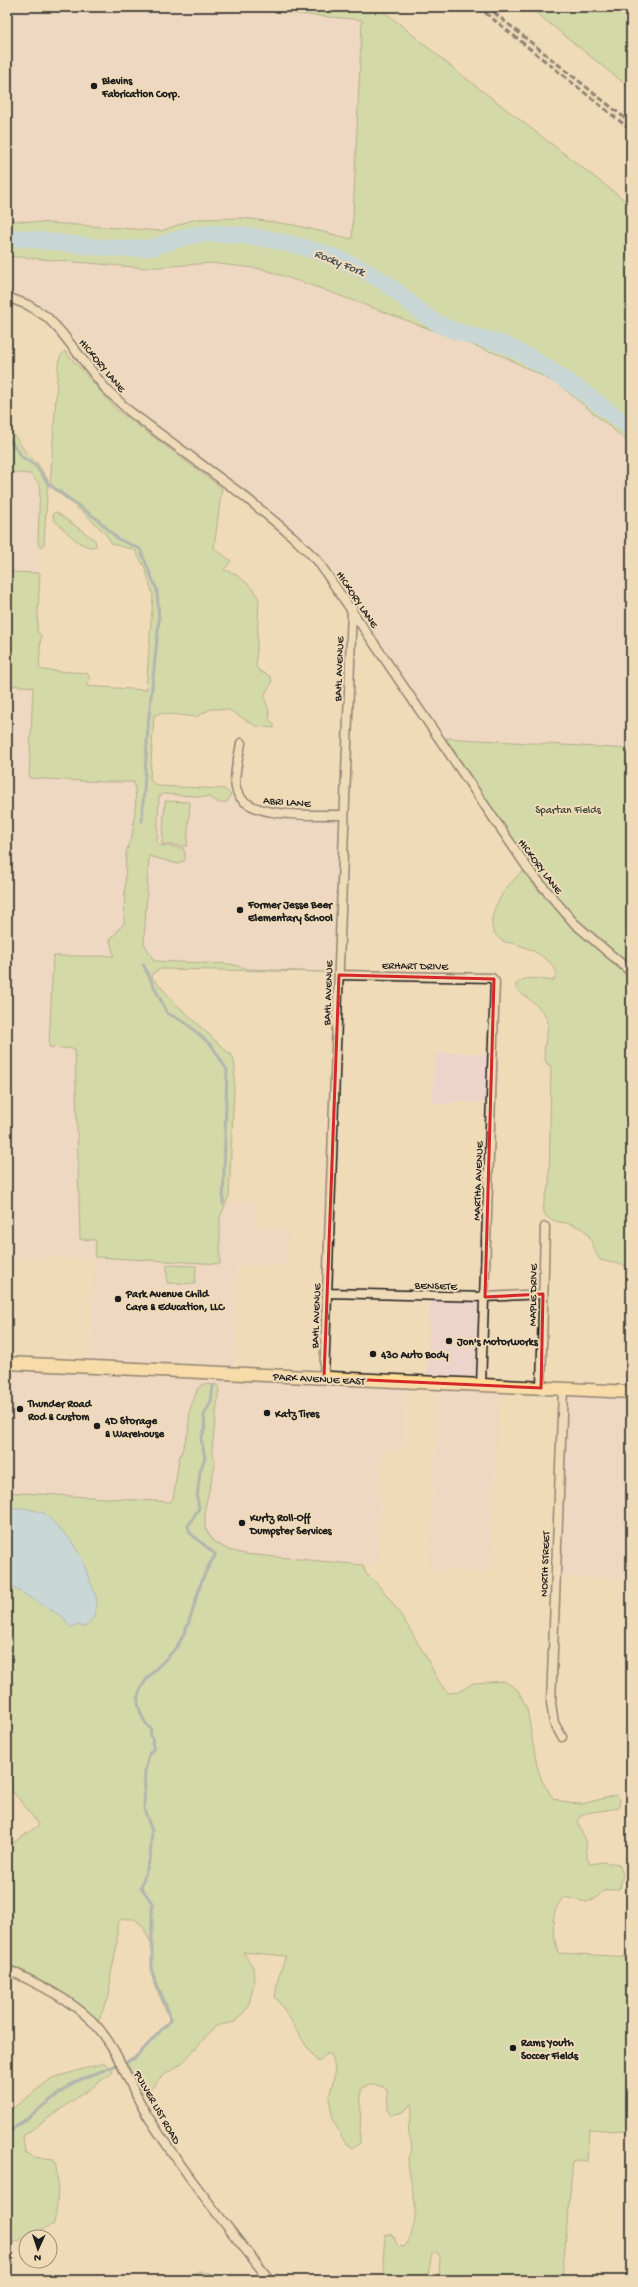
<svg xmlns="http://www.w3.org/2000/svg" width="638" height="2287" viewBox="0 0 638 2287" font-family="'Gochi Hand',sans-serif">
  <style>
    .built { fill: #ecd4ca }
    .green { fill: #b2d792; stroke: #677a57 }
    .water { fill: #9ad4fa; stroke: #688aa1 }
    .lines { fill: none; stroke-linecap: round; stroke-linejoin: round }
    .stream { stroke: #688aa1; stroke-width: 3 }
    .river { stroke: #9ad4fa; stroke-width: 17 }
    .minor-casing { stroke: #1c1c1c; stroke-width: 11 }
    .primary-casing { stroke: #1c1c1c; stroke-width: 15 }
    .minor { stroke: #f0dbb9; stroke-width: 8 }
    .primary { stroke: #ffdd96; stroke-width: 12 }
    .rail { stroke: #1c1c1c; stroke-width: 3; stroke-dasharray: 6 3; stroke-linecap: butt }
    .marked { fill: none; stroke: #d62828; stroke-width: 3; stroke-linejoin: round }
    .poi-dot { fill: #1c1c1c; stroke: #f0dbb9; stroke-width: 1.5 }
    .labels { text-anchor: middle; stroke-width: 4; stroke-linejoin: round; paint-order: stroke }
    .poi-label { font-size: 11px; font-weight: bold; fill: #1c1c1c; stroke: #f0dbb9; text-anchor: start }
    .street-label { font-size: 11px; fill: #1c1c1c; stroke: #f0dbb9 }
    .park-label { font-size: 11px; fill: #424b3a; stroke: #f0dbb9 }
    .water-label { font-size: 12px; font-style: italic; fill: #3c4a54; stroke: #f0dbb9 }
  </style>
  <rect width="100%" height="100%" fill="#f0dbb9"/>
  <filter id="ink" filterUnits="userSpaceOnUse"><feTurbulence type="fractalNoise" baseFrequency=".025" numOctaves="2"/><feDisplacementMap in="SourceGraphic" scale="8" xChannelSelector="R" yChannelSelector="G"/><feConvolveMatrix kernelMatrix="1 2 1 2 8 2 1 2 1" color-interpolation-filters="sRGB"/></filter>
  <g filter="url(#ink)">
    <!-- built -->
    <path class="built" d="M7,7H225L362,20L353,239L294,225L195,219L161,231L7,220Z
      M7,256L145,268L211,263L262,269L322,289L505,357L558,384L631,444V749L446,738L335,576L315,551L301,537L234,483L142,414L111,385L59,321L33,302L7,292Z
      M7,472L30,474L40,485V573L7,572Z
      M7,685L33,686L51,779L104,782L134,781L136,799L132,837L126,852L124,923L111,939L110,942L114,956L65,955L54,956L53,958L49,1047L75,1049L80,1239L97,1240L96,1257L220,1264V1217L227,1202L257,1203V1228L288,1229L286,1266L237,1265L235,1378L407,1387L405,1451H381L378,1566L339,1564L296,1558L245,1554L229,1550L214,1542L205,1528V1508L215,1465L212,1449L219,1388L190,1409L188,1433L179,1459L173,1499L170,1502L7,1492V1369L89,1371L95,1258L7,1257Z
      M162,794L209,797L213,801L227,802L231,795H235L248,808L262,813L339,817L333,973L249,969L230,964L154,961L144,943L148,859L149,856H152L178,864L185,860V853L183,848L159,845L157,843V811L159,797Z
      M435,1052L488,1054L487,1103L452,1101V1105L432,1103Z
      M430,1297L481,1299L477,1390L499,1391L489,1572L429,1569L439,1379L427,1378Z
      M627,1301H631V1541L629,1579L560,1576L566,1396L623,1399Z"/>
    <!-- green -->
    <path class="green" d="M225,7H379L459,73L631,205V444L558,384L505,357L322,289L262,269L211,263L145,268L7,256V220L161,231L195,219L243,218L294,225L352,239L362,20Z
      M529,7H631V89Z
      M65,351L117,410L222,488L214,548L231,561L224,570C236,572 256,588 259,600L256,666L259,671L270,676L272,681C271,686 265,691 265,696C265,705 271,710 269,719L274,724V728L256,726L229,710L219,709H211L196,717L160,713L154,716L150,779L154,784L160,786L225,789L231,795L227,802L219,803L209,797L163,794L159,797L157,843L159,845L183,848L185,853V860L178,864L149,856L144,943L154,961L230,964L249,969L324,972L160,969L152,974V977L175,1003L233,1057L235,1067L229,1196L220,1217V1264L95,1257L96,1240L80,1239L75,1049L49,1047L53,958L54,956H114L110,940L124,923L126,852L132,837L136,799L134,782H104L29,778L33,687L7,685V572L40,573L37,632L41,635L39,668L43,670L87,673L90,679L86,686L146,690L153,595L145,568L135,550L112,544L105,533L85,514L50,486L58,365L60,357Z
      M7,425L27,454L38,464L48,480L44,544L41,547L39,546L38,542L40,485L30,474L7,472Z
      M56,512L95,540L96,546C82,552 64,528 54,520L53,514Z
      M446,738L631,749V966L577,919L550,891L530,866Z
      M165,801L190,802L187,846L162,844Z
      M523,871C553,913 593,944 631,978V1267L600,1260C594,1252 592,1239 586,1232C565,1213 530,1235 549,1186L551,1066L547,1064C538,1047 554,1029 545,1015C539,1005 525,997 516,989V984C525,975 542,979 553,981L557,973C551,958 531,949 516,944C512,943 505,943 501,940C476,924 508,882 523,871Z
      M167,1265L196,1266L195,1284L167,1283Z
      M203,1384L217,1385L219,1388L212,1449L215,1465L205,1508V1528L214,1542L229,1550L245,1554L363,1565L366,1574C386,1587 413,1634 426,1657C433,1669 438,1683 448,1693L459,1692L473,1683L504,1681L518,1690L527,1709L537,1766L542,1781L553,1798L567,1803L582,1804L616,1795L620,1799L619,1807C607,1812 593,1810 581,1815L578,1823L586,1843L587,1858L590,1864L603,1862L619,1864L623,1874L620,1889L603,1891L596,1898L587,1902L564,1897C549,1911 552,1936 559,1953L631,1957V2132L589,2129L587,2161L573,2160L562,2280H439L440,2256L436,2252L432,2254L427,2280H386L383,2261L385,2235L390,2234L394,2237L397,2245L403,2247L407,2244C424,2209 410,2193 408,2159C417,2146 406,2137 409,2124C411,2115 412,2115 412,2104L403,2112L391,2115L388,2110L387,2090C379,2084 373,2084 363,2087L361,2091L360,2143L352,2148L344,2141L333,2119L329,2098L335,2073L333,2058L330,2054H326L320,2061H317C301,2041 291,2017 275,1997L278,1978L286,1956L243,1952L253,1967L254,1983L248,2008L235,2022L216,2026L182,2063L160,2078L146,2095L142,2093L126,2061L138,2054L169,2021V2018L153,1980L151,1972L152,1945L142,1925L134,1919H121L117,1925V1944L111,1974L109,1997L98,2021L62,1993L7,1964V1847L39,1825L7,1784V1492L170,1502L173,1499L179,1459L188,1433L190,1409L198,1388Z
      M104,2063L113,2070L112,2073L23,2136L25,2152L34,2157L54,2159C60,2179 58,2204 54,2224L7,2246V2113L52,2078Z
      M199,2272L210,2273L219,2277L220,2280H182Z"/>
    <!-- water -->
    <path class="water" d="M7,1508H25L44,1513L70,1539L82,1559L97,1600L94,1617L85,1627L76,1625L71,1628L63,1617L7,1584Z"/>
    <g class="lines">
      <!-- stream -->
      <path class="stream" d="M7,436L22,457L36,466L49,485
        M50,485L97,519L118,539L140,549L157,590L159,620L148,726L142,821
        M143,964L167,1013L186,1023L212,1046L227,1070L223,1204
        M7,2144L9,2133L13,2129L74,2082L135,2058L170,2021L169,2013L152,1972V1903L141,1887L150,1859L152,1831L144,1809L145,1771L149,1754L154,1748L152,1743L153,1739L150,1736L151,1729C143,1722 135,1704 139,1693C146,1673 168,1661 179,1643C196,1616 195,1583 215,1556V1554L190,1533L188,1526L199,1508L197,1498L200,1471L205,1458L201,1439L205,1428L204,1415L211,1402L213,1386
        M7,2175V2187"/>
      <!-- river -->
      <path class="river" d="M7,237C53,240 99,251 146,248C161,247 174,239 189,236C202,233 216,233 229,234C279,238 342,254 384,282C405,296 417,313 441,325C463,337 488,337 509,347C554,368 592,399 631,428"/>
      <!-- minor casing -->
      <g class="minor-casing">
        <path id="minor" d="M7,297L28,305L47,317L61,332L105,388L129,411L244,496L292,536L317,560L529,870L574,923L631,972
          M241,743C239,757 233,774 236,788C242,821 319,814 344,815
          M339,975L492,978L495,982L481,1386
          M327,1293L485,1297L543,1294
          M324,1378L352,608
          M541,1388L545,1227
          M562,1737L554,1723L551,1703L563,1389
          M7,1969C36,1983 68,1998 92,2021C118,2047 128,2084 147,2115C184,2173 226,2226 270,2280"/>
      </g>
      <!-- primary casing -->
      <g class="primary-casing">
        <path id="primary" d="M7,1363L631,1392"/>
      </g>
      <!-- minor -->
      <use href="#minor" class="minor"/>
      <!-- primary -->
      <use href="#primary" class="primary"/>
      <!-- rail -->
      <path class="rail" d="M478,7L631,130
        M487,7L631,123"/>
    </g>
  </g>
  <!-- marked area -->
  <path d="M0 0H638V2287H0ZM339,975L494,979L485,1297L543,1294L541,1388L324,1378Z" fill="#f0dbb9" fill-opacity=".55" fill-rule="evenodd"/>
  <path class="marked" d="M339,975L494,979L485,1297L543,1294L541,1388L324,1378Z"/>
  <!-- markers -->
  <g class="poi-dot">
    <circle cx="94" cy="86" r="4"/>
    <circle cx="240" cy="910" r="4"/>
    <circle cx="118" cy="1299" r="4"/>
    <circle cx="449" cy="1341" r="4"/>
    <circle cx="373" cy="1354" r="4"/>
    <circle cx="20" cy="1409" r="4"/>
    <circle cx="267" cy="1413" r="4"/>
    <circle cx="97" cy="1426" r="4"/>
    <circle cx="242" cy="1523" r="4"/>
    <circle cx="513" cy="2048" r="4"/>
  </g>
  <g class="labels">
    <!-- poi labels -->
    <g class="poi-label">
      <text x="102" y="84">Blevins<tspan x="102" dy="13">Fabrication Corp.</tspan></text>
      <text x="248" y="908">Former Jesse Beer<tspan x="248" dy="13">Elementary School</tspan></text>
      <text x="126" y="1297">Park Avenue Child<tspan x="126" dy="13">Care &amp; Education, LLC</tspan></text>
      <text x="457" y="1345">Jon's Motorworks</text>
      <text x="381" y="1358">430 Auto Body</text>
      <text x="28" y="1407">Thunder Road<tspan x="28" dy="13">Rod &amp; Custom</tspan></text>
      <text x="275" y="1417">Katz Tires</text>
      <text x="105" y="1424">4D Storage<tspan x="105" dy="13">&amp; Warehouse</tspan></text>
      <text x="250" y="1521">Kurtz Roll-Off<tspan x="250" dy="13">Dumpster Services</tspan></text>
      <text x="521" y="2046">Rams Youth<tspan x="521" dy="13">Soccer Fields</tspan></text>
    </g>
    <!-- street labels -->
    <g class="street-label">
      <text transform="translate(103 365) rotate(50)" y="4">HICKORY LANE</text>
      <text transform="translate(358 599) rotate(56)" y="4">HICKORY LANE</text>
      <text transform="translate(338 669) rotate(-88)" y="4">BAHL AVENUE</text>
      <text transform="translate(287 801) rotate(4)" y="4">ABRI LANE</text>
      <text transform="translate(541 866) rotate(53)" y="4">HICKORY LANE</text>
      <text transform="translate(415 965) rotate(1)" y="4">ERHART DRIVE</text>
      <text transform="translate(327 993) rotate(-88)" y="4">BAHL AVENUE</text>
      <text transform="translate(477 1181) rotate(-88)" y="4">MARTHA AVENUE</text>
      <text transform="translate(436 1285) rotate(2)" y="4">BENSETE</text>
      <text transform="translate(532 1295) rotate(-89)" y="4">MAPLE DRIVE</text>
      <text transform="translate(315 1316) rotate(-88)" y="4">BAHL AVENUE</text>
      <text transform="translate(319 1378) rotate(3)" y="4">PARK AVENUE EAST</text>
      <text transform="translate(544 1564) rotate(-88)" y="4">NORTH STREET</text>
      <text transform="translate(158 2107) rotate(60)" y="4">PULVER LIST ROAD</text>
    </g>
    <!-- park labels -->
    <g class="park-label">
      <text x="568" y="813">Spartan Fields</text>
    </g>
    <!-- water labels -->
    <g class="water-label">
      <text transform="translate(340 262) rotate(22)" y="4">Rocky Fork</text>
    </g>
  </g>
  <!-- margin -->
  <rect width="638" height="2287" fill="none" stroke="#f0dbb9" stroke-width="24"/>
  <rect x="12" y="12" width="614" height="2263" fill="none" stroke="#1c1c1c" stroke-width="1.5" filter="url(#ink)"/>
  <!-- north arrow -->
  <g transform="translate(38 2249) rotate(183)"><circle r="19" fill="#f0dbb9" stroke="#9b8f7a"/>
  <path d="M0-3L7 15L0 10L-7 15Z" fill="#1c1c1c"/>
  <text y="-6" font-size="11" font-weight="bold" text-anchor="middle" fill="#1c1c1c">N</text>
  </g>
</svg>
